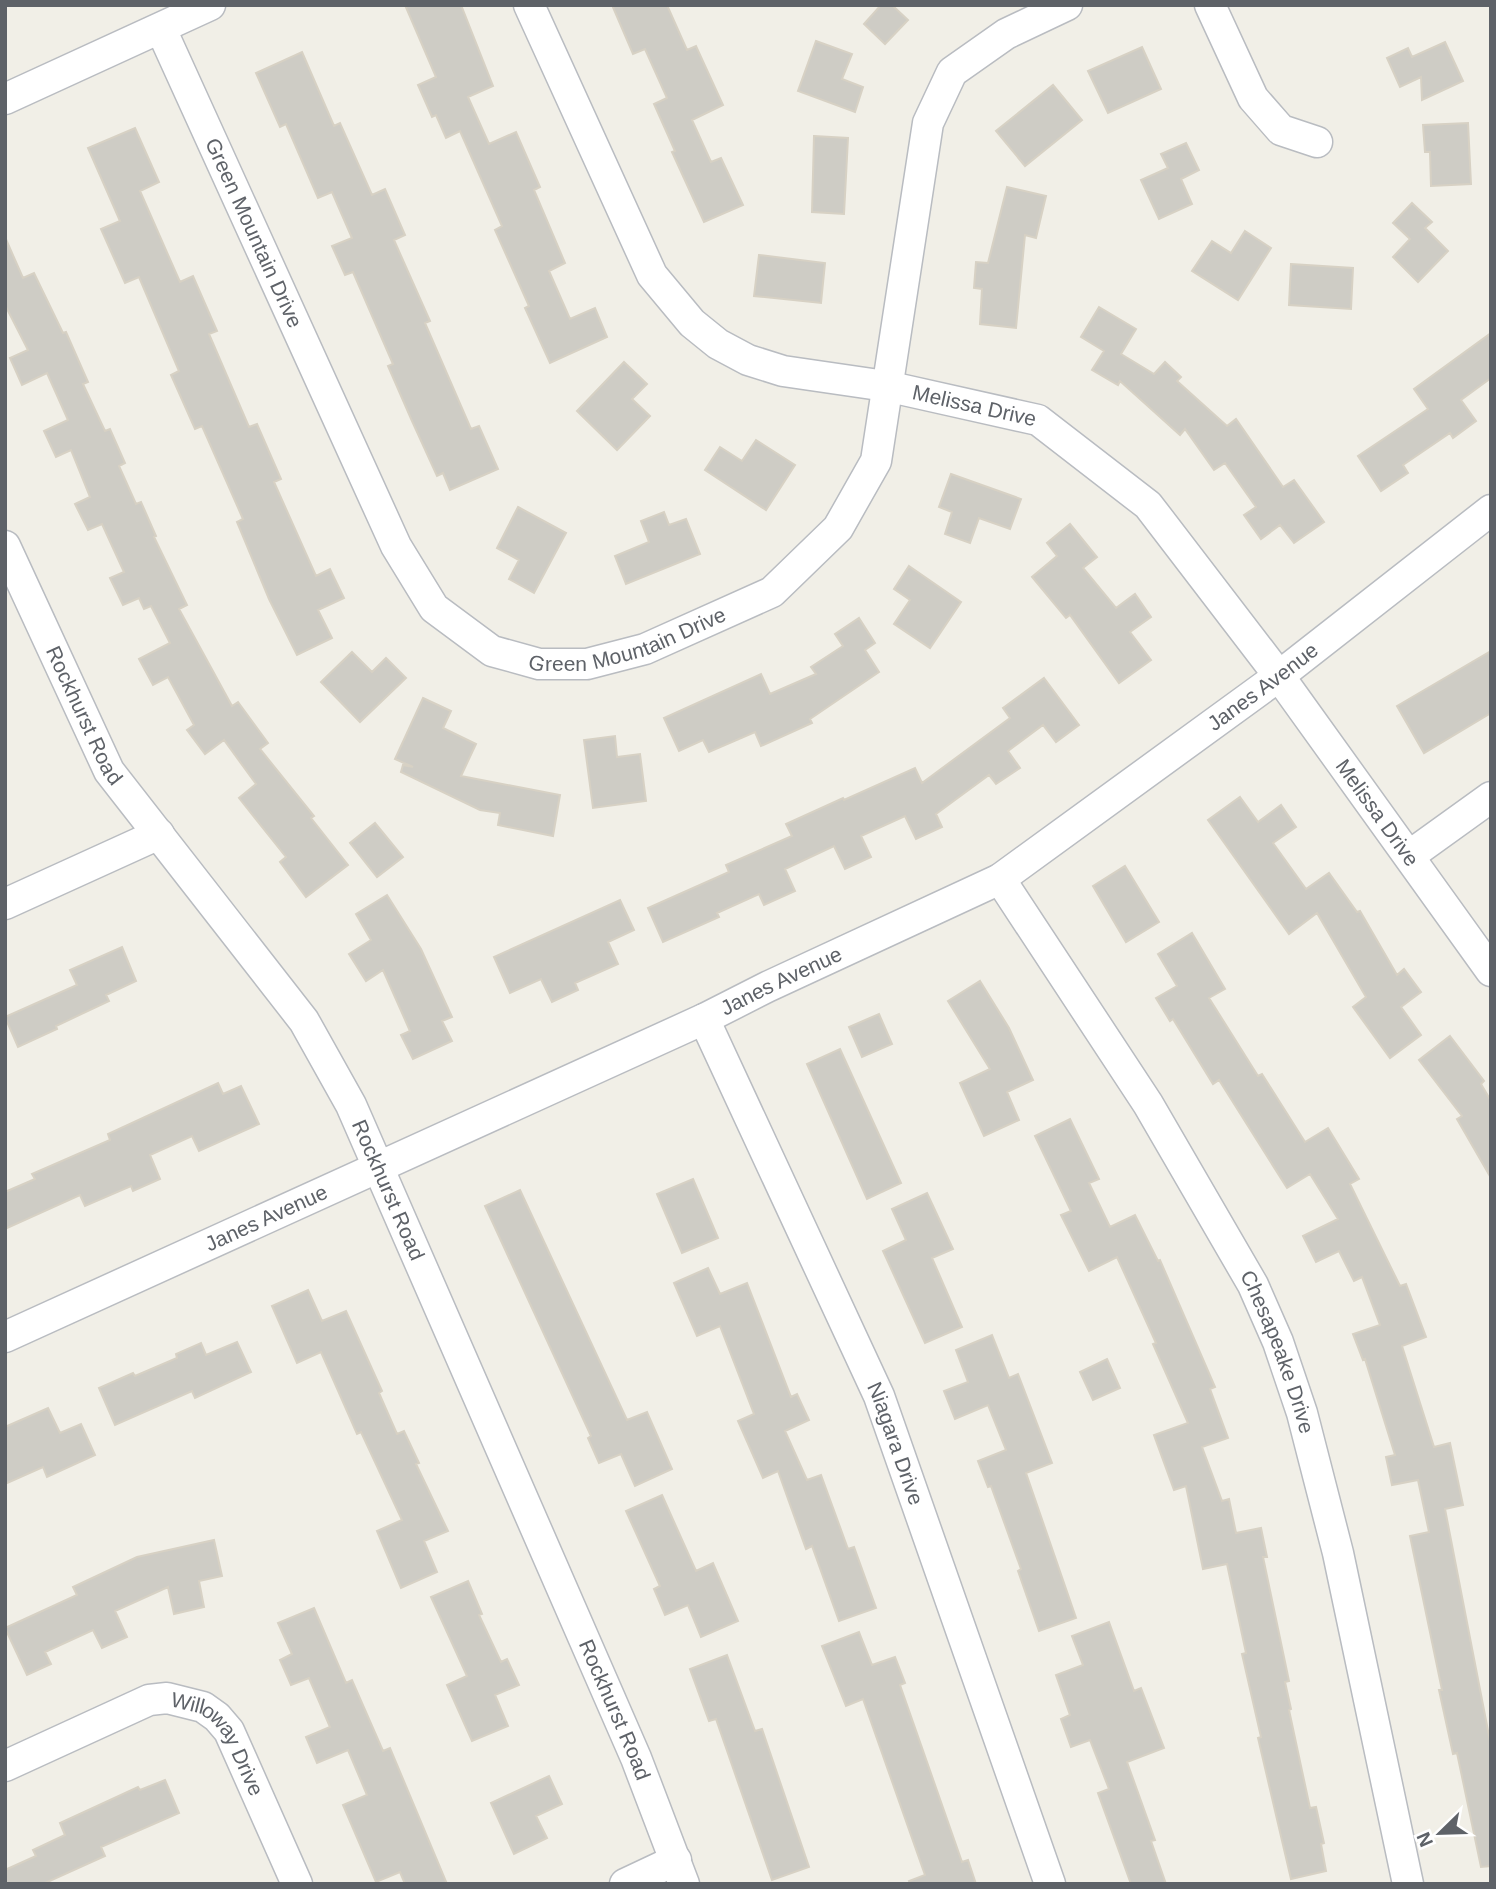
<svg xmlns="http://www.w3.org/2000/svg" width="1496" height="1889" viewBox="0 0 1496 1889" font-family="Helvetica,sans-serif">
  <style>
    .building { fill: #ceccc5; stroke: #d7d1c4; stroke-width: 2 }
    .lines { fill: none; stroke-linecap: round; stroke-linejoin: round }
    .minor-casing { stroke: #b9bcc1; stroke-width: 33 }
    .minor { stroke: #fff; stroke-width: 30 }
    .labels { text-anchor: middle; stroke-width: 5; stroke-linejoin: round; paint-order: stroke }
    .street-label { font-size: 21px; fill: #5e6268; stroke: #fff }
  </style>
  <rect width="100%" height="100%" fill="#f1efe7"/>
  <!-- building -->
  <path class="building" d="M405,5H461L493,86L468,97L489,144L516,132L540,187L534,190L565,263L549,271L570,319L595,308L607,337L550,363L525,308L529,306L495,230L502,226L460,131L446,138L436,115L432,117L418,85L436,77Z
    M612,5H667L687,50L696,46L723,105L692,120L711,162L721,158L743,205L704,222L672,152L675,151L654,104L667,98L645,49L633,54Z
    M881,5H892L908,20L885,44L864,24Z
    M816,41L852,54L842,79L863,87L855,112L798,91Z
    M1445,42L1463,81L1422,100L1421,77L1400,87L1387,58L1408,48L1412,57Z
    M1142,47L1161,89L1108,113L1088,71Z
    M302,52L334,126L340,123L372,195L385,189L405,235L394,240L430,321L425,323L471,429L479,426L498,469L450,490L443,473L437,476L412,421L388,366L393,364L353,272L345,275L332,246L352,238L332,192L318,198L286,124L280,127L256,73Z
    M1053,85L1082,120L1025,166L996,131Z
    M1468,123L1471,184L1431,186L1430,152H1425L1423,125Z
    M135,128L159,182L140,191L180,282L193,276L217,331L209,334L249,427L257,424L281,479L274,482L316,576L330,569L344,598L318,610L332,638L297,655L269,599L237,522L243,519L202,426L195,429L171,375L179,371L139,277L125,283L101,229L120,221L88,148Z
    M814,136L848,138L844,214L812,212Z
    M1186,143L1199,170L1181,179L1192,204L1159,219L1141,180L1168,168L1161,154Z
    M1007,187L1046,196L1036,238L1025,235L1016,328L980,324L982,289L974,288L976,262L988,263Z
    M1412,203L1432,222L1425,228L1448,251L1418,282L1393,257L1410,239L1393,223Z
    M1245,231L1271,248L1238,300L1192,271L1212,241L1231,253Z
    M5,237L23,278L34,273L63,333L66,332L88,382L83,384L105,431L110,429L125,463L119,466L136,504L141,502L156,536L154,537L187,605L179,609L232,706L238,702L268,743L260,749L314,816L311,818L348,865L306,897L280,862L286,857L239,798L256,784L224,740L205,754L187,730L194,725L168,677L153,685L139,659L170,643L151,606L144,609L139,598L123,605L110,578L124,572L102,524L88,530L75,504L90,497L71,450L56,457L44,431L68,420L47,373L22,385L10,358L28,350L5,305Z
    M759,255L825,263L821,303L754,296Z
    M1291,264L1353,268L1351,309L1289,305Z
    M1099,307L1136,329L1121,354L1154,374L1165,362L1181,377L1177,381L1227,426L1236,419L1283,487L1294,480L1324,522L1294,543L1280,525L1261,539L1244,515L1256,507L1225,463L1214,470L1185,429L1180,435L1120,381L1118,385L1092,370L1104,351L1081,337Z
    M1491,333V378L1461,400L1476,421L1453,438L1450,433L1403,465L1408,473L1381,491L1358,456L1428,409L1414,389Z
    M624,362L647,384L632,399L650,416L617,450L577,411Z
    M756,440L795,465L766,510L705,470L720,447L742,461Z
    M951,474L1021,499L1010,529L979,518L970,543L945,534L952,512L939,507Z
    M518,507L566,533L534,593L509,579L519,560L497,548Z
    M664,512L669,525L686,519L700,554L626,584L615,556L649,542L641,521Z
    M1070,524L1097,557L1083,568L1116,608L1135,594L1151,617L1130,632L1151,660L1119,683L1070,615L1066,618L1032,577L1057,556L1047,543Z
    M909,566L961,602L930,648L894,624L910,600L894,589Z
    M859,618L875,643L865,650L879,672L810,719L812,723L761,746L755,732L709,752L703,740L679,751L664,718L761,674L770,694L816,674L811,667L843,646L835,634Z
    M1491,651V713L1424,753L1397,706Z
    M352,652L372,672L386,658L406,678L360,722L321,682Z
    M1044,678L1079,725L1056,742L1043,725L1008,751L1020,768L996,784L989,775L936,814L942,827L916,839L905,816L861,836L871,857L845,869L834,846L785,869L795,891L764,905L759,894L717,913L719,917L663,942L648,908L729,872L726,865L792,836L786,824L843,798L844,800L915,768L922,783L1010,718L1003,708Z
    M423,698L451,711L443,728L476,744L461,776L560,795L553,836L498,825L500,813L480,810L401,772L403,765L413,767L395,759Z
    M615,736L617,757L640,754L646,801L593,808L584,740Z
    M1240,797L1258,822L1281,805L1296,827L1273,843L1306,889L1329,873L1357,912L1360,911L1397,975L1404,969L1421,992L1401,1007L1421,1035L1390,1058L1353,1007L1366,997L1317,913L1289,934L1208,820Z
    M375,823L403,857L377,877L350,843Z
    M1125,866L1159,922L1126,942L1093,886Z
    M387,895L421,949L452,1017L442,1021L452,1041L413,1059L401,1035L410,1031L383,970L366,981L349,954L371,940L356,914Z
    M620,900L634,930L608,942L618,964L575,983L578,990L552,1002L541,979L510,993L494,957Z
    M1192,933L1225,989L1209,998L1258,1076L1262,1074L1305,1142L1328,1128L1359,1179L1350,1184L1400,1286L1406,1284L1426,1337L1402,1346L1434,1447L1450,1443L1463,1505L1445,1509L1491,1746V1866L1481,1867L1457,1753L1453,1754L1439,1690H1442L1410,1536L1429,1532L1418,1480L1392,1485L1386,1457L1395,1455L1365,1359L1363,1360L1353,1334L1380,1325L1362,1277L1354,1281L1339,1251L1316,1262L1303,1236L1338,1219L1310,1174L1287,1188L1219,1080L1213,1084L1173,1019L1170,1021L1156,998L1177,986L1158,954Z
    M122,947L136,981L106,995L109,1001L56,1026L57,1029L18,1047L5,1017L77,985L70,970Z
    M980,981L1009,1028L1033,1080L1007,1092L1019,1120L984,1136L960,1083L990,1069L948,1001Z
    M879,1014L892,1044L862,1057L849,1027Z
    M1450,1036L1484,1081L1481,1084L1491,1101V1178L1457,1119L1462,1116L1419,1060Z
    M840,1049L901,1183L867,1199L807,1064Z
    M218,1083L223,1094L241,1086L259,1124L199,1151L192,1136L150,1155L160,1179L133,1191L131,1186L85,1206L80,1195L5,1229V1192L35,1179L32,1174L110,1140L108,1134Z
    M1070,1119L1099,1179L1089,1183L1110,1227L1135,1215L1158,1261L1160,1260L1215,1387L1210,1389L1228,1438L1202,1447L1222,1501L1229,1499L1236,1533L1261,1528L1267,1557H1263L1289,1681L1285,1682L1291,1709L1289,1710L1310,1808L1316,1807L1324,1843L1321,1844L1326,1871L1291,1879L1258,1738L1261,1737L1242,1654L1246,1653L1227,1564L1203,1569L1186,1486L1174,1490L1154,1435L1188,1423L1153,1344L1156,1343L1117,1257L1089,1271L1061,1215L1071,1211L1035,1136Z
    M693,1179L718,1238L682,1253L657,1194Z
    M520,1190L627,1420L647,1412L672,1469L635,1486L621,1454L599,1463L588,1438L591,1436L485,1206Z
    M927,1193L953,1249L932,1258L962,1327L925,1343L883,1251L906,1240L892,1209Z
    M708,1268L720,1294L747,1283L791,1397L797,1394L809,1420L785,1431L807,1480L821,1475L848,1549L854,1547L876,1608L839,1621L812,1546L806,1549L778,1471L763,1478L738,1421L754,1414L720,1326L697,1336L674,1283Z
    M308,1290L322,1321L346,1311L382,1391L379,1393L397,1434L404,1431L419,1463L416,1464L448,1531L424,1541L437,1572L401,1588L377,1531L402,1520L361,1432L357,1434L321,1352L297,1363L272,1306Z
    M992,1335L1009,1378L1018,1374L1052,1463L1026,1473L1076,1618L1039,1631L1018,1571L1021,1569L991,1486L988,1487L978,1461L1006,1450L988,1405L955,1419L944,1391L968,1382L956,1350Z
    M237,1342L251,1372L195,1398L192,1391L115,1425L99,1388L133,1373L135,1376L177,1358L176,1354L201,1343L206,1355Z
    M1107,1359L1120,1388L1093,1400L1080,1372Z
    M48,1408L60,1433L81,1424L95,1455L47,1477L43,1467L5,1484V1427Z
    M662,1495L696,1571L713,1563L738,1621L701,1637L688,1605L665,1615L654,1589L660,1586L626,1511Z
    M214,1540L222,1576L199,1581L204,1607L174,1614L168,1587L115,1611L127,1637L102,1648L93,1630L45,1652L51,1664L27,1675L5,1628L77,1595L73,1587L137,1557Z
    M468,1581L482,1614L479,1615L501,1662L507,1659L519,1685L495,1695L508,1726L472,1741L447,1685L467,1676L431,1597Z
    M314,1608L346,1683L352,1680L383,1751L390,1748L447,1884H405L400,1872L376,1882L343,1805L367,1795L348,1750L317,1763L306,1737L330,1727L309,1678L291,1685L280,1660L292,1654L278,1623Z
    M1109,1622L1134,1691L1141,1688L1164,1748L1127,1762L1155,1840L1151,1841L1166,1884H1131L1098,1793L1109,1789L1090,1740L1071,1747L1061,1719L1070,1715L1056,1675L1083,1665L1072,1636Z
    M859,1632L872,1665L895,1657L905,1683L900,1685L962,1862L968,1860L976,1884H910L909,1881L925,1875L863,1699L846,1706L822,1646Z
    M727,1655L755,1731L762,1729L809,1867L772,1880L716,1719L709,1721L690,1669Z
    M549,1776L562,1804L536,1816L547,1838L514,1854L491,1803Z
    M165,1780L179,1813L101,1847L105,1856L43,1884H5V1870L36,1856L33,1850L65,1835L60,1823L138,1787L140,1790Z"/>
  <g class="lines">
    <!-- minor casing -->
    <g class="minor-casing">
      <g id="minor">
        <path id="s1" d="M529,5L652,275L692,323L718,344L748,360L783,371L886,386L1038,420L1148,505L1279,676L1491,971"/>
        <path d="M1210,5L1253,98L1281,130L1317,142"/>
        <path id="s2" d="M161,29L396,546L434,608L492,651L539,664H587L645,649L772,592L838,528L876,461L928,123L952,72L1006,34L1067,5"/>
        <path d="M5,99L210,5"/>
        <path id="s3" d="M5,546L109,771L304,1021L351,1105L636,1758L684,1884"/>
        <path d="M1409,856L1491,797"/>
        <path id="s4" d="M1000,879L1148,1104L1253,1285L1278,1342L1302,1413L1338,1553L1408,1884"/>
        <path d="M5,904L159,834"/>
        <path id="s5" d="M704,1019L879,1396L1050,1884"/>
        <path id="s6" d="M5,1337L704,1019L767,987L1000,879L1279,676L1491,510"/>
        <path id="s7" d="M5,1766L149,1700L167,1698L203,1707L217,1717L229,1731L297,1884"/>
        <path d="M625,1884L676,1860"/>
      </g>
    </g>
    <!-- minor -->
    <use href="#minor" class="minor"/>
  </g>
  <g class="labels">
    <!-- street labels -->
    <g class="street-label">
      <text dy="7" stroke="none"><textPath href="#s2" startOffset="224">Green Mountain Drive</textPath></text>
      <text dy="7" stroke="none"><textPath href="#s1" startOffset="658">Melissa Drive</textPath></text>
      <text dy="7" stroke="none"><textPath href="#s2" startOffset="854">Green Mountain Drive</textPath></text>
      <text dy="7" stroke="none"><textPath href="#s6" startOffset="1421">Janes Avenue</textPath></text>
      <text dy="7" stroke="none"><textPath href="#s3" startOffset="187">Rockhurst Road</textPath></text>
      <text dy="7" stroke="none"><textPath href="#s1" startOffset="1246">Melissa Drive</textPath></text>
      <text dy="7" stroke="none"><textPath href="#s6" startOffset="854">Janes Avenue</textPath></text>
      <text dy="7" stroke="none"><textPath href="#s3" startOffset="754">Rockhurst Road</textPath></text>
      <text dy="7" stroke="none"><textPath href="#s6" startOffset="287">Janes Avenue</textPath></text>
      <text dy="7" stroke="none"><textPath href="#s4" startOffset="550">Chesapeake Drive</textPath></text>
      <text dy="7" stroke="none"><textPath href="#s5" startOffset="466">Niagara Drive</textPath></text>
      <text dy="7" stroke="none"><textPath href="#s3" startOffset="1321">Rockhurst Road</textPath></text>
      <text dy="7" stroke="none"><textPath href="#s7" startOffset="250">Willoway Drive</textPath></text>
    </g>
  </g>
  <!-- border -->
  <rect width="1496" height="1889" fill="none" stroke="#5e6268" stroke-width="14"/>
  <!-- north arrow -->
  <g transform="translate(1440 1833) rotate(247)" stroke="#ffffff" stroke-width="5" paint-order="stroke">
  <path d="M0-5L12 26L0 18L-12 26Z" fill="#5e6268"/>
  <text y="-10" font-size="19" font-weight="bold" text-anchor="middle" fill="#5e6268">N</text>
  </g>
</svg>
